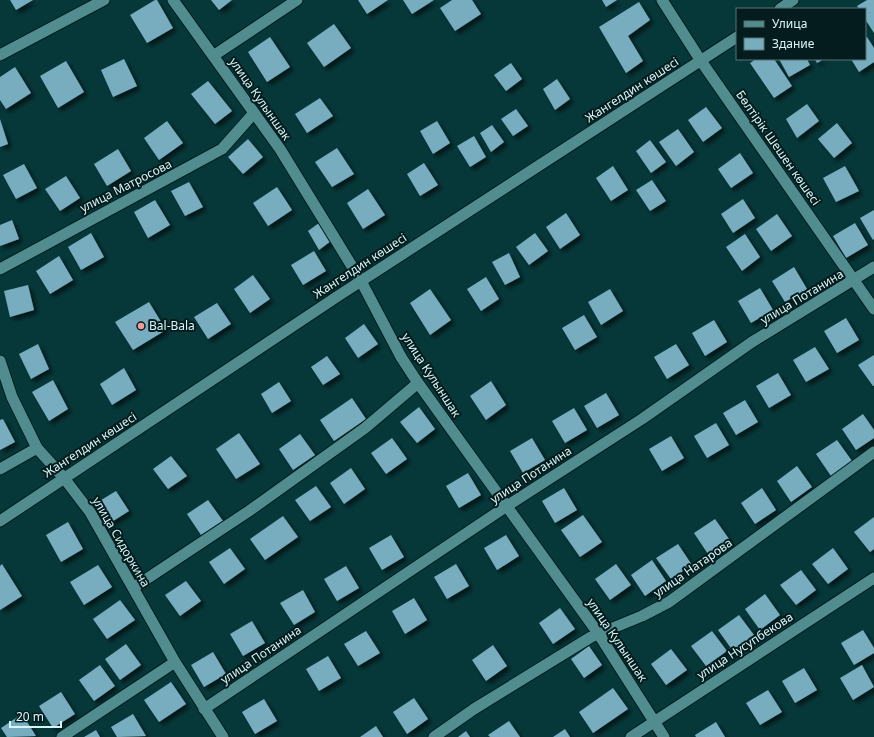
<svg xmlns="http://www.w3.org/2000/svg" width="874" height="737" viewBox="0 0 874 737" font-family="'Noto Sans',sans-serif">
  <style>
    .building { fill: #77adbe; filter: url(#shadow) }
    .lines { fill: none; stroke-linecap: round; stroke-linejoin: round }
    .minor-casing { stroke: #001d1f; stroke-width: 13 }
    .tertiary-casing { stroke: #001d1f; stroke-width: 13 }
    .secondary-casing { stroke: #001d1f; stroke-width: 13 }
    .minor { stroke: #518c8e; stroke-width: 11 }
    .tertiary { stroke: #518c8e; stroke-width: 11 }
    .secondary { stroke: #518c8e; stroke-width: 11 }
    .poi-dot { fill: #f59b9b; stroke: #041c1e; stroke-width: 1.5 }
    .labels { text-anchor: middle; stroke-width: 4; stroke-linejoin: round; paint-order: stroke }
    .street-label { font-size: 12px; fill: #d8f6f7; stroke: #041c1e }
    .poi-label { font-size: 12px; fill: #d8f6f7; stroke: #041c1e; text-anchor: start }
  </style>
  <defs>
    <filter id="shadow"><feDropShadow dx="3.5" dy="3.5" stdDeviation="2" flood-color="#0009"/></filter>
  </defs>
  <rect width="100%" height="100%" fill="#06383a"/>
  <!-- building -->
  <path class="building" d="M10,0H33L16,10Z
    M155,0H157L173,28L147,43L130,15Z
    M211,0H232L219,10Z
    M358,0H388L367,14Z
    M403,0H434L412,14Z
    M452,0H472L481,14L455,31L440,8Z
    M602,0H617L606,7Z
    M867,0H874V33L865,19V9H859L857,6Z
    M639,2L650,20L628,36L643,61L626,73L599,27Z
    M334,24L351,48L324,67L307,43Z
    M270,37L290,67L267,82L248,52Z
    M867,37L874,48V62L859,72L851,59H865V38Z
    M124,59L137,86L113,97L101,70Z
    M756,59H774L792,86L774,98L750,63Z
    M779,59H807L810,65L789,77Z
    M815,59H824L817,63Z
    M66,61L84,92L58,108L40,76Z
    M511,63L522,79L506,91L494,75Z
    M15,67L31,93L6,109L0,100V77Z
    M557,79L570,99L555,110L543,89Z
    M208,81L232,111L215,124L191,94Z
    M320,98L333,116L307,133L295,114Z
    M807,104L819,121L797,138L786,119Z
    M706,107L722,128L703,142L688,120Z
    M516,109L528,126L513,136L501,119Z
    M0,119L8,144L0,147Z
    M167,121L183,143L159,160L144,138Z
    M437,121L450,143L433,154L420,131Z
    M837,123L852,143L834,158L818,139Z
    M492,125L504,142L491,152L480,133Z
    M678,129L694,152L676,166L659,142Z
    M474,136L486,157L470,167L457,146Z
    M248,139L263,157L243,174L228,157Z
    M650,140L666,162L651,173L636,151Z
    M337,148L354,174L332,187L315,162Z
    M118,149L131,171L107,186L94,164Z
    M740,153L753,173L731,188L718,169Z
    M424,163L438,185L420,196L407,174Z
    M24,164L37,188L16,199L3,175Z
    M613,166L628,190L611,201L596,178Z
    M845,166L859,191L836,202L823,178Z
    M66,176L80,198L60,211L45,189Z
    M652,180L666,201L650,211L636,190Z
    M189,182L203,207L185,216L171,191Z
    M277,187L292,210L268,226L253,203Z
    M368,189L385,215L363,229L347,203Z
    M743,199L755,218L733,233L721,214Z
    M155,200L170,225L148,238L134,212Z
    M874,210V239L873,240L860,218Z
    M566,213L580,235L560,249L546,227Z
    M777,214L792,236L771,251L756,229Z
    M12,220L19,239L0,246V225Z
    M319,223L331,241L319,250L308,231Z
    M855,223L868,245L846,258L833,236Z
    M91,233L104,257L81,270L68,247Z
    M535,233L548,251L529,265L516,247Z
    M745,234L760,257L742,271L726,247Z
    M314,251L326,271L303,285L291,265Z
    M509,253L520,277L505,285L492,262Z
    M59,256L73,280L50,294L36,271Z
    M794,267L807,289L785,302L772,281Z
    M253,275L270,299L250,313L234,289Z
    M486,277L499,299L481,311L467,289Z
    M28,285L34,310L10,317L4,291Z
    M760,288L773,310L751,323L738,301Z
    M430,289L451,320L430,335L410,303Z
    M610,289L623,311L601,325L588,302Z
    M149,302L166,330L133,350L115,322Z
    M217,303L231,324L208,339L194,317Z
    M584,315L597,337L575,350L562,328Z
    M846,318L859,340L837,353L824,331Z
    M714,320L727,342L705,356L692,333Z
    M364,324L378,344L358,358L345,338Z
    M38,344L49,369L31,379L19,354Z
    M676,344L689,365L667,379L654,357Z
    M815,347L829,369L806,382L793,360Z
    M874,355V386H873L858,365Z
    M327,356L340,374L323,385L311,367Z
    M124,368L136,390L112,405L100,384Z
    M778,373L791,395L769,408L756,386Z
    M53,380L68,409L49,421L32,392Z
    M491,381L506,405L486,420L470,396Z
    M279,382L291,401L272,413L261,394Z
    M606,393L619,415L597,428L584,406Z
    M352,398L366,419L334,441L320,420Z
    M745,400L758,422L736,435L723,413Z
    M419,407L435,429L417,443L400,422Z
    M574,408L587,430L565,443L552,421Z
    M863,414L874,430V438L856,450L842,429Z
    M3,419L15,442L0,450V420Z
    M716,423L729,445L707,458L694,436Z
    M239,433L260,464L236,479L216,449Z
    M300,434L315,455L293,470L279,449Z
    M671,436L684,458L662,471L649,449Z
    M392,438L407,459L386,474L371,453Z
    M532,438L545,460L523,473L510,451Z
    M837,440L852,461L831,476L816,454Z
    M171,456L187,476L168,489L153,469Z
    M797,466L812,487L791,502L777,481Z
    M351,468L365,489L344,504L330,483Z
    M468,473L481,495L459,508L446,486Z
    M316,486L331,507L310,521L295,500Z
    M564,488L577,510L555,523L542,501Z
    M762,488L776,510L755,524L741,503Z
    M116,491L129,511L110,523L98,502Z
    M208,500L223,521L201,535L187,514Z
    M583,515L602,542L580,557L561,530Z
    M283,516L298,537L265,560L250,539Z
    M874,517V549L870,552L854,532Z
    M715,519L729,539L708,554L694,533Z
    M68,522L83,549L61,562L46,535Z
    M391,535L404,557L382,570L369,548Z
    M506,535L519,556L497,570L484,548Z
    M678,544L692,565L671,579L656,558Z
    M230,548L245,569L224,584L209,562Z
    M833,548L848,569L828,584L812,564Z
    M652,560L666,581L645,596L631,575Z
    M2,564L22,596L0,610V566Z
    M456,564L469,586L447,599L434,577Z
    M616,564L631,585L610,600L595,579Z
    M98,565L112,587L84,605L70,582Z
    M346,566L359,588L337,601L324,579Z
    M801,570L816,590L796,605L780,585Z
    M186,581L201,601L180,616L165,595Z
    M303,590L315,612L294,625L280,603Z
    M765,594L780,615L760,630L745,609Z
    M414,598L427,620L405,634L392,611Z
    M120,600L135,620L107,639L93,619Z
    M560,608L575,629L553,644L539,623Z
    M739,615L754,635L733,651L718,630Z
    M252,621L265,643L243,656L230,634Z
    M863,630L874,648V653L854,665L841,643Z
    M366,631L380,653L358,666L344,644Z
    M712,631L727,651L706,666L691,646Z
    M126,644L141,665L120,680L105,659Z
    M493,645L507,666L486,681L472,660Z
    M589,646L602,665L584,678L571,659Z
    M671,649L687,670L666,685L651,664Z
    M213,652L226,674L204,687L191,665Z
    M328,656L341,678L319,691L306,669Z
    M100,665L115,686L94,701L79,680Z
    M862,665L874,687L853,700L840,678Z
    M804,668L817,690L795,703L782,681Z
    M171,682L186,704L159,722L144,700Z
    M613,688L628,709L593,733L579,712Z
    M768,690L782,712L760,725L746,703Z
    M61,692L75,714L53,728L39,706Z
    M414,698L428,719L407,734L393,712Z
    M264,699L277,721L255,734L242,712Z
    M22,714L36,736L7,737L1,728Z
    M133,714L146,736L117,737L111,727Z
    M509,721L520,737H490L488,735Z
    M716,722L725,737H696L695,735Z
    M376,726L383,737H360Z
    M565,729L570,737H553Z
    M96,730L100,737H84Z
    M466,731L470,737H458Z"/>
  <g class="lines">
    <!-- minor casing -->
    <g class="minor-casing">
      <path id="minor" d="M173,0L280,149L361,281L401,357L418,383L598,633L664,737
        M0,55L104,0
        M213,56L297,0
        M0,269L222,149L254,113
        M0,361L12,397L37,448
        M64,478L90,512L175,662L223,737
        M133,588L249,511L365,428L418,383
        M204,709L507,506L642,419L752,342L874,267
        M62,737L175,662
        M434,737L474,709L591,637L642,616L669,602L874,452
        M631,737L874,578"/>
    </g>
    <!-- tertiary casing -->
    <g class="tertiary-casing">
      <path id="tertiary" d="M662,0L701,61L874,309
        M0,469L37,448L64,478"/>
    </g>
    <!-- secondary casing -->
    <g class="secondary-casing">
      <path id="secondary" d="M780,9L793,0
        M0,521L338,296L737,37"/>
    </g>
    <!-- minor -->
    <use href="#minor" class="minor"/>
    <!-- tertiary -->
    <use href="#tertiary" class="tertiary"/>
    <!-- secondary -->
    <use href="#secondary" class="secondary"/>
  </g>
  <!-- markers -->
  <circle class="poi-dot" cx="141" cy="326" r="4"/>
  <g class="labels">
    <!-- street labels -->
    <g class="street-label">
      <text transform="translate(632 90) rotate(-33)" y="4">Жангелдин көшесі</text>
      <text transform="translate(260 99) rotate(55)" y="4">улица Кулыншак</text>
      <text transform="translate(778 148) rotate(55)" y="4">Бөлтірік Шешен көшесі</text>
      <text transform="translate(126 186) rotate(-27)" y="4">улица Матросова</text>
      <text transform="translate(360 266) rotate(-33)" y="4">Жангелдин көшесі</text>
      <text transform="translate(802 297) rotate(-31)" y="4">улица Потанина</text>
      <text transform="translate(431 375) rotate(57)" y="4">улица Кулыншак</text>
      <text transform="translate(90 445) rotate(-33)" y="4">Жангелдин көшесі</text>
      <text transform="translate(531 475) rotate(-33)" y="4">улица Потанина</text>
      <text transform="translate(121 542) rotate(60)" y="4">улица Сидоркина</text>
      <text transform="translate(693 568) rotate(-35)" y="4">улица Натарова</text>
      <text transform="translate(617 640) rotate(56)" y="4">улица Кулыншак</text>
      <text transform="translate(745 646) rotate(-33)" y="4">улица Нусупбекова</text>
      <text transform="translate(261 655) rotate(-34)" y="4">улица Потанина</text>
    </g>
    <!-- poi labels -->
    <g class="poi-label">
      <text x="149" y="330">Bal-Bala</text>
    </g>
  </g>
  <!-- legend -->
  <rect x="736" y="8" width="130" height="52" fill="#041c1e" stroke="#597375"/>
  <rect x="744" y="21" width="20" height="6" fill="#518c8e" stroke="#597375"/>
  <text x="772" y="28" font-size="12" fill="#d8f6f7">Улица</text>
  <rect x="744" y="38" width="20" height="12" fill="#77adbe" stroke="#597375"/>
  <text x="772" y="48" font-size="12" fill="#d8f6f7">Здание</text>
  <!-- scale -->
  <path d="M10 721v6h51v-6" fill="none" stroke="#d8f6f7" stroke-width="2"/>
  <text x="16" y="721" font-size="12" fill="#d8f6f7" stroke="#041c1e" stroke-width="3" paint-order="stroke">20 m</text>
</svg>
